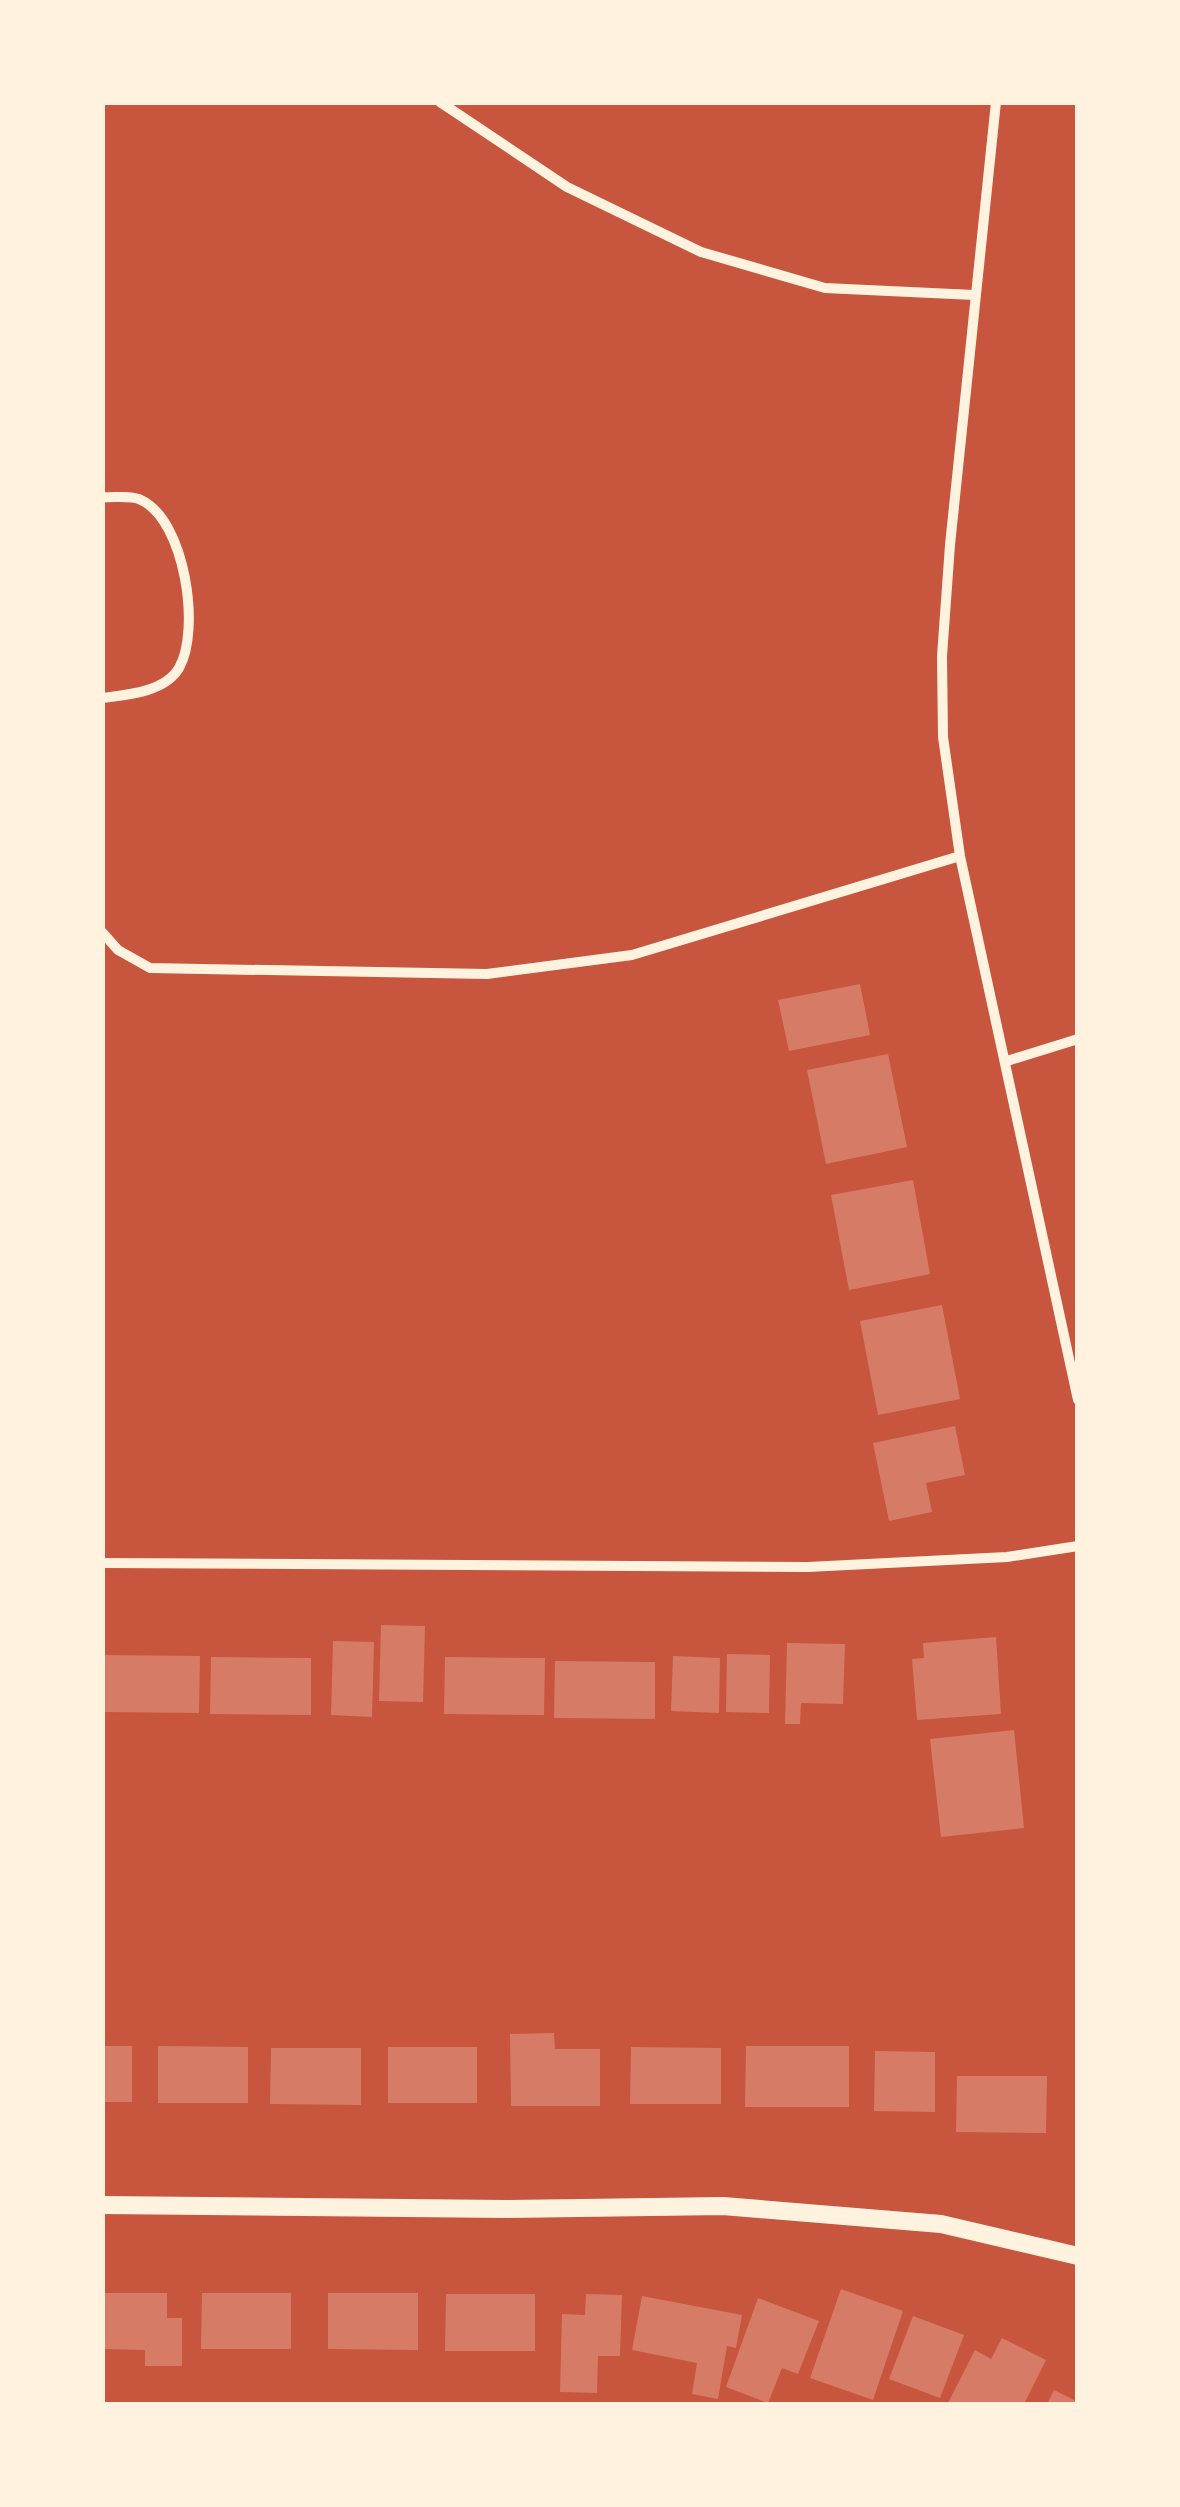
<svg xmlns="http://www.w3.org/2000/svg" width="1180" height="2507" viewBox="0 0 1180 2507" font-family="'Open Sans',sans-serif">
  <style>
    .building { fill: #d67c66 }
    .lines { fill: none; stroke-linecap: round; stroke-linejoin: round }
    .minor { stroke: #fff3e0; stroke-width: 10 }
    .tertiary { stroke: #fff3e0; stroke-width: 18 }
  </style>
  <rect width="100%" height="100%" fill="#c8553d"/>
  <!-- building -->
  <path class="building" d="M860,984L870,1035L789,1051L778,1000Z
    M888,1054L907,1147L826,1164L807,1070Z
    M913,1180L930,1274L849,1290L831,1195Z
    M942,1305L960,1399L878,1415L860,1321Z
    M955,1426L965,1475L926,1483L932,1512L889,1521L873,1443Z
    M381,1625L425,1626L423,1702L379,1701Z
    M996,1637L1001,1714L917,1720L912,1659L924,1658L923,1643Z
    M333,1641L374,1642L372,1717L331,1715Z
    M787,1643L845,1644L843,1704L801,1703L800,1724H785Z
    M727,1654L770,1655L769,1713L726,1712Z
    M102,1655L200,1656L199,1713L102,1712Z
    M673,1656L720,1658L719,1713L671,1711Z
    M211,1657L311,1658V1715L210,1714Z
    M445,1657L545,1658L544,1715L444,1714Z
    M555,1661L655,1662V1719L554,1718Z
    M1014,1730L1024,1828L941,1837L930,1739Z
    M554,2033L555,2049H600V2106H511L510,2034Z
    M102,2046H132V2102H102Z
    M158,2046L248,2047V2103H158Z
    M746,2046H849V2107H745Z
    M388,2047H477V2103H388Z
    M631,2047L721,2048V2104H630Z
    M271,2048H361V2105L270,2104Z
    M875,2051L935,2052V2112L874,2111Z
    M957,2076H1047L1046,2133L956,2132Z
    M841,2289L903,2311L873,2400L810,2378Z
    M102,2293H167V2318H182V2366H145V2350L102,2349Z
    M202,2293H291V2349H201Z
    M328,2293H418V2350L328,2349Z
    M446,2294H535V2351H445Z
    M586,2294L622,2295L620,2356H598L597,2393L560,2392L562,2314L585,2315Z
    M642,2296L742,2315L736,2348L727,2346L718,2399L692,2394L697,2363L632,2350Z
    M758,2298L819,2321L798,2374L782,2368L768,2403L726,2387Z
    M913,2316L964,2335L940,2398L889,2379Z
    M1002,2338L1046,2360L1024,2404L948,2403L975,2350L991,2359Z
    M1054,2390L1078,2402V2404H1047Z"/>
  <g class="lines">
    <!-- minor -->
    <path class="minor" d="M440,102L567,187L701,252L825,288L974,295
      M996,102L950,545L942,656L943,737L960,856L1078,1400
      M102,497C114,498 131,495 141,500C185,520 201,630 179,668C165,692 127,695 102,698
      M102,932L118,950L150,968L487,974L632,955L960,856
      M1007,1061L1078,1039
      M102,1563L808,1567L1007,1557L1078,1546"/>
    <!-- tertiary -->
    <path class="tertiary" d="M102,2205L507,2209L723,2206L941,2224L1078,2256"/>
  </g>
  <!-- border -->
  <rect width="1180" height="2507" fill="none" stroke="#fff3e0" stroke-width="210"/>
</svg>
